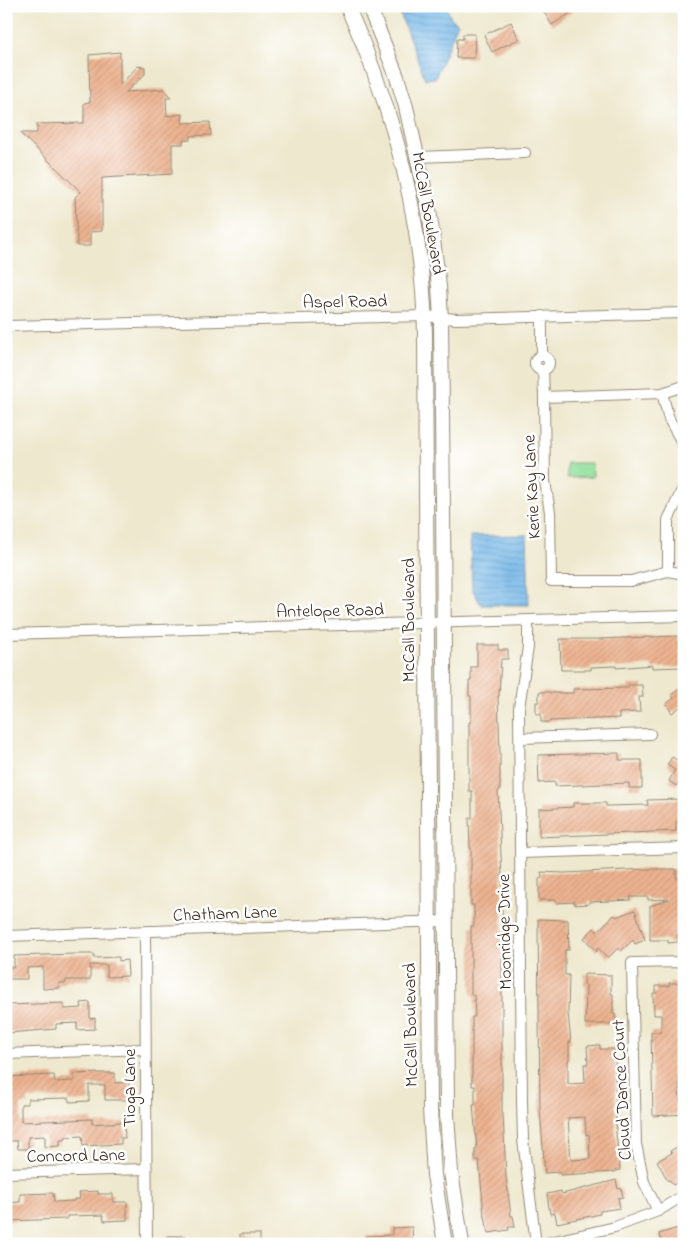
<svg xmlns="http://www.w3.org/2000/svg" width="690" height="1250" viewBox="0 0 690 1250" font-family="'Indie Flower',sans-serif">
  <style>
    .green { fill: #8fdd9b; stroke: #65845c }
    .water { fill: url(#water-rules); stroke: #577084 }
    .building { fill: url(#building-hatch); fill-rule: evenodd }
    .lines { fill: none; stroke-linecap: round; stroke-linejoin: round }
    .minor-casing { stroke: #948976; stroke-width: 12 }
    .major-casing { stroke: #948976; stroke-width: 16 }
    .minor { stroke: #fff; stroke-width: 10 }
    .major { stroke: #fff; stroke-width: 14 }
    .labels { text-anchor: middle; stroke-width: 5; stroke-linejoin: round; paint-order: stroke }
    .street-label { font-size: 18px; fill: #3b2a1e; stroke: #fff }
  </style>
  <defs>
    <pattern id="water-rules" width="6" height="5" patternUnits="userSpaceOnUse" patternTransform="scale(1.25)"><rect width="6" height="5" fill="#73b7e9"/><path d="M0 2.5h6" fill="none" stroke="#6095bc"/></pattern>
    <pattern id="building-hatch" width="6" height="6" patternUnits="userSpaceOnUse" patternTransform="scale(1.25)"><rect width="6" height="6" fill="#edb390"/><path d="M-1 1l2-2M0 6l6-6M5 7l2-2" fill="none" stroke="#cc9a7c"/></pattern>
  </defs>
  <rect width="100%" height="100%" fill="#fff"/>
  <filter id="ink" filterUnits="userSpaceOnUse"><feTurbulence type="fractalNoise" baseFrequency=".02" numOctaves="2"/><feDisplacementMap in="SourceGraphic" scale="10" xChannelSelector="R" yChannelSelector="G"/><feConvolveMatrix kernelMatrix="1 2 1 2 8 2 1 2 1" color-interpolation-filters="sRGB"/></filter>
  <filter id="wash" filterUnits="userSpaceOnUse"><feTurbulence type="fractalNoise" baseFrequency=".0096" numOctaves="4" result="noise"/><feDisplacementMap in="SourceGraphic" scale="20" xChannelSelector="R" yChannelSelector="G"/><feGaussianBlur stdDeviation="1.12" result="paint"/><feColorMatrix in="noise" values="0 0 0 0 0 0 0 0 0 0 0 0 0 0 0 0 0 1.4 0 .05"/><feComposite in="paint" operator="in"/></filter>
  <g filter="url(#wash)">
    <rect width="100%" height="100%" fill="#eee8ce"/>
    <!-- green -->
    <path class="green" d="M567,463H592L593,477L567,478Z"/>
    <!-- water -->
    <path class="water" d="M397,6H446L451,18L458,23L435,78L425,79Z
      M527,535L529,605H481L472,589L470,536Z"/>
    <g id="blocks">
      <!-- building -->
      <path class="building" d="M546,6H569L572,12L552,25L542,9Z
        M511,22L519,39L492,52L484,35Z
        M463,34H475L474,58H456L457,39H463Z
        M120,52V85L138,66L145,67V74L126,92L164,89L171,98H166L167,116L183,114L182,123L210,122L211,135L190,136V140H183V144H172V174L102,178V231L90,232V246H77L75,197L81,192L20,133H37V124L84,123V103L90,102L89,55Z
        M679,636V646H684V667L652,668V665L616,668V666L591,667V670H561L560,639H597Z
        M477,645H498V650H508V659H501L499,696H498L500,753V790L498,791L502,876V1114H503L506,1177L511,1216H513L515,1227H508L509,1230L488,1233L485,1216H484L479,1160H475V1149H477L473,1105H475V1086H472V1017H475L474,995H471V926H474V905H471V848H470L469,818H472V791H469V722H471V696H469V681H471V667H477Z
        M628,685H642L643,697H639L640,712L619,713V718L550,721V722H541V714H536V702H539V692H550V693H573V689L628,688Z
        M684,686V704L672,713L666,704L674,698L671,695Z
        M619,753V760H642V788H629V783L555,786V782L539,783L538,755Z
        M684,756V779L681,778L676,786L669,781L675,770L667,765L672,757L680,762Z
        M681,799L682,822H676V831L539,837V809L573,807V803H606V806L648,805L647,800Z
        M647,869H676V878H681L683,934H677L678,942L668,943V940H650V906L669,899L648,900V897H630L631,900L589,902V904L575,905V902L556,903V900H539V879L542,878L541,872L564,873Z
        M635,910L645,940L635,944L633,940L621,951L618,948L608,958L597,947V952L584,938L594,928L597,932L614,915L616,917Z
        M538,919L568,920L569,950H565V975H569L568,1013L571,1042H569V1060H568V1084L585,1083L584,1064H588L587,1046L600,1045V1049H615L616,1133L620,1170L615,1171V1172L560,1175V1172L545,1173L540,1109ZM585,1117L586,1135L589,1134L590,1159L571,1160L568,1118Z
        M75,954H94V958L119,957V961L127,960L128,976L107,977V965H90V980H66V983H59V988L43,989V967L27,968V979H6V967H14V956Z
        M584,974L611,975V994H613V1014H615L616,1024H585L586,985H584Z
        M669,983H679V992H684V1013H682L683,1042H678L679,1063H681V1078H679L680,1102H683L684,1114L653,1116L651,1032H661V1015H654L653,993H656V986H669Z
        M90,1002V1019L95,1018V1029L77,1030V1023L56,1024V1029L8,1033L7,1005L64,1003V1009L82,1008L81,1003Z
        M101,1073H115V1083L129,1082V1100H105V1085H89V1101L69,1102V1098L28,1099V1104H21V1122L92,1119V1124L124,1122L125,1138H121V1144L83,1146L82,1136L65,1137V1140H60V1146L45,1147V1136L28,1137V1149H18L17,1141H6V1077L54,1075L55,1082L74,1081V1074Z
        M684,1143V1179L673,1185L670,1180L668,1181L657,1161L672,1153L670,1151Z
        M616,1180L618,1189L621,1188L623,1197L618,1198L620,1208L600,1211V1214L591,1216L557,1223L555,1213L550,1214L547,1194L561,1191L562,1194Z
        M98,1191V1194H113V1202H127V1220L104,1221L103,1215L67,1216V1219L7,1221L6,1203L20,1202V1194L53,1193L54,1202L74,1201V1199H80L79,1192Z
        M684,1226V1244H662L659,1234Z
        M412,1227L413,1244H367L366,1236L392,1235V1228Z
        M240,1234H260V1244H240Z
        M167,1236H186V1244H167Z"/>
    </g>
  </g>
  <g filter="url(#ink)">
    <use href="#blocks" fill-opacity="0" stroke="#948976" stroke-width="1"/>
    <g class="lines">
      <!-- minor casing -->
      <g class="minor-casing">
        <path id="minor" d="M418,157L525,153
          M542,316V356
          M6,326L425,316L456,319L684,313
          M535 363a7 7 0 1 1 14 0a7 7 0 1 1-14 0Z
          M543,370L544,397
          M684,386L662,393L544,397L545,481L550,512L551,581H631L668,571L684,574
          M662,393L669,419L684,446
          M668,571V520L684,486
          M528,621V647L519,708L522,1102L523,1140L536,1244
          M6,634L684,616
          M520,738L650,734
          M520,853L684,848
          M145,932L147,1244
          M6,936L445,921
          M6,1054L145,1049
          M6,1173L146,1169
          M658,1211L644,1182L636,1144L632,963L684,962
          M542,1244L615,1227L658,1211L684,1195"/>
      </g>
      <!-- major casing -->
      <g class="major-casing">
        <path id="major" d="M347,6C394,110 423,220 425,334L430,1108L434,1175L445,1244
          M369,6L397,77L406,107L429,209L439,286L441,319L443,509L447,1115L451,1172L462,1244"/>
      </g>
      <!-- minor -->
      <use href="#minor" class="minor"/>
      <!-- major -->
      <use href="#major" class="major"/>
    </g>
  </g>
  <g class="labels">
    <!-- street labels -->
    <g class="street-label">
      <text transform="translate(429 213) rotate(80)" y="6">McCall Boulevard</text>
      <text transform="translate(345 301) rotate(-1)" y="6">Aspel Road</text>
      <text transform="translate(531 487) rotate(-93)" y="6">Kerie Kay Lane</text>
      <text transform="translate(330 610) rotate(-1)" y="6">Antelope Road</text>
      <text transform="translate(408 620) rotate(-90)" y="6">McCall Boulevard</text>
      <text transform="translate(225 913) rotate(-2)" y="6">Chatham Lane</text>
      <text transform="translate(504 932) rotate(-91)" y="6">Moonridge Drive</text>
      <text transform="translate(410 1025) rotate(-91)" y="6">McCall Boulevard</text>
      <text transform="translate(129 1088) rotate(-90)" y="6">Tioga Lane</text>
      <text transform="translate(621 1090) rotate(-93)" y="6">Cloud Dance Court</text>
      <text transform="translate(76 1155) rotate(-1)" y="6">Concord Lane</text>
    </g>
  </g>
  <!-- margin -->
  <rect width="690" height="1250" fill="none" stroke="#fff" stroke-width="25"/>
</svg>
